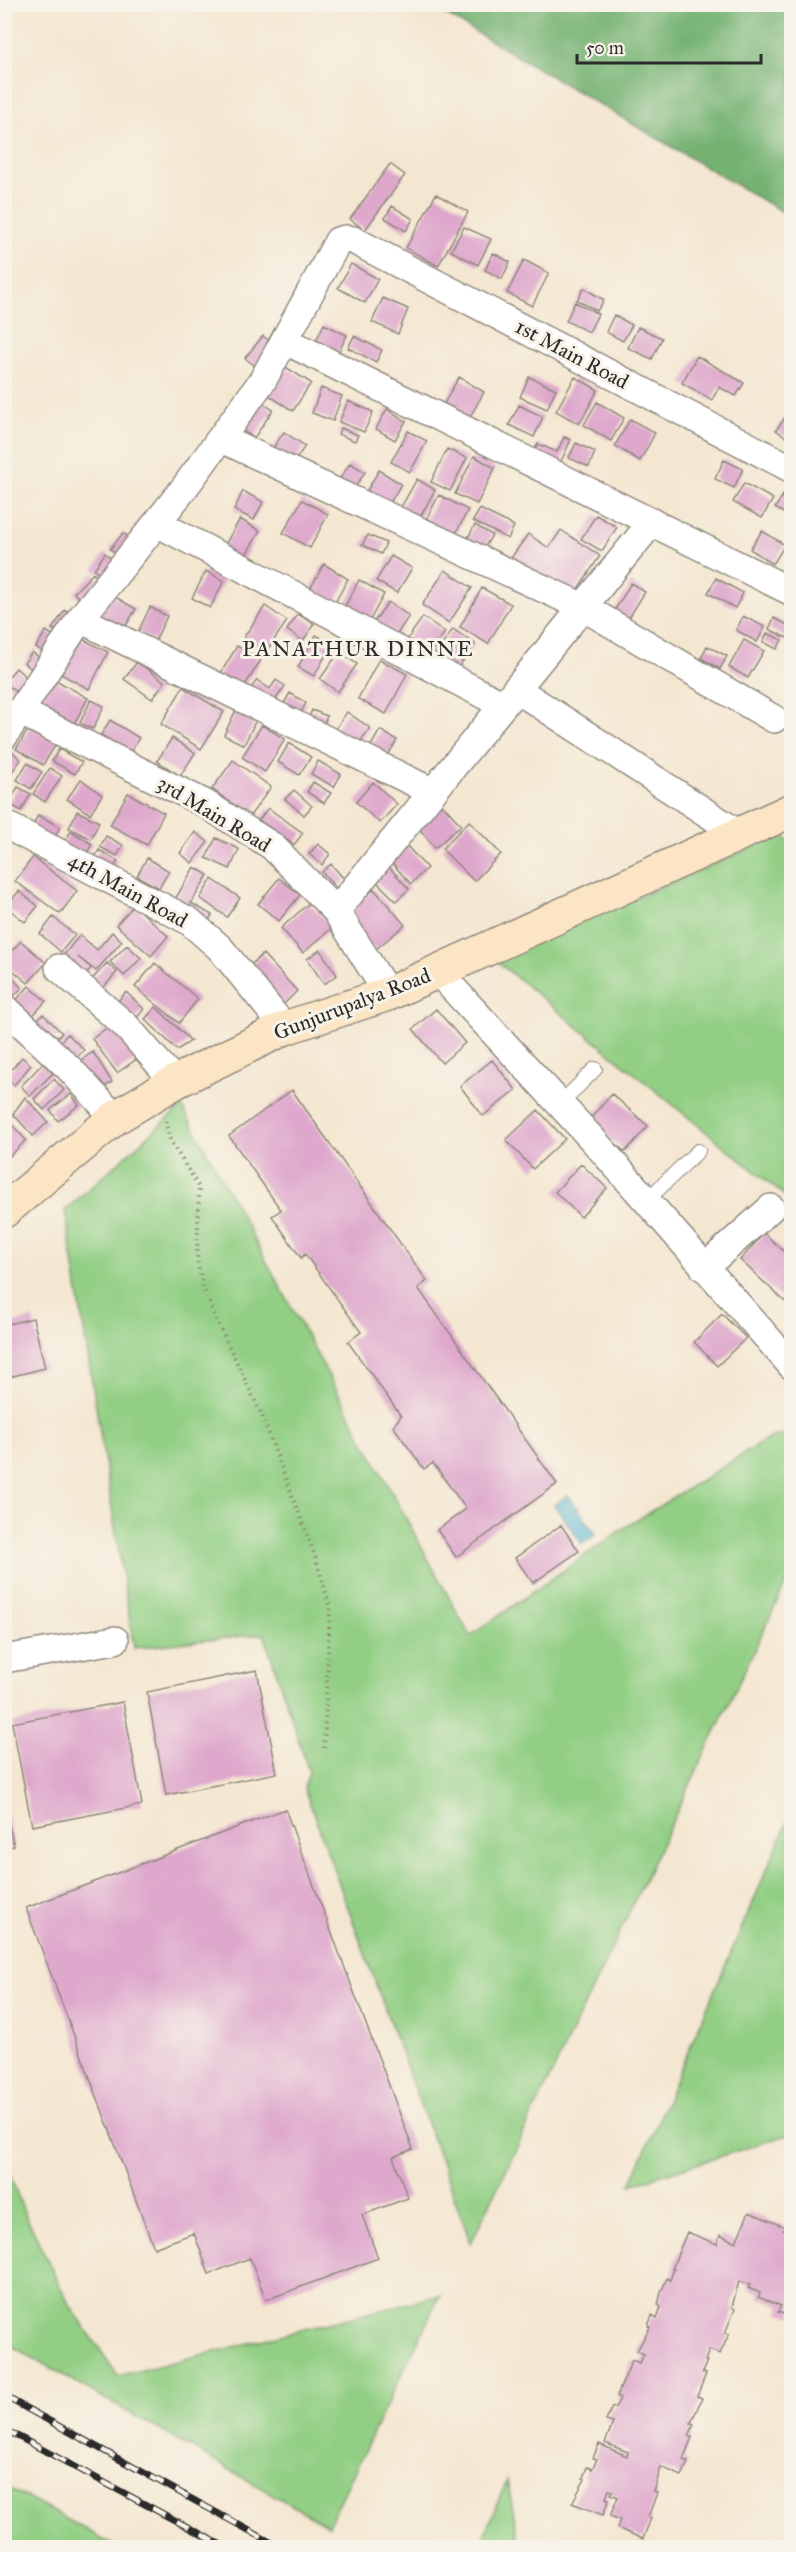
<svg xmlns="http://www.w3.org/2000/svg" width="796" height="2552" viewBox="0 0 796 2552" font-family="'IM FELL Great Primer',serif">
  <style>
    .green { fill: #92cf84; stroke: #5e7d58; stroke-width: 1.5 }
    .forest { fill: #75b272; stroke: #506e4e; stroke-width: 1.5 }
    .water { fill: #4db0cc; stroke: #3c6e7c; stroke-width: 1.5 }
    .building { fill: #dea7cc }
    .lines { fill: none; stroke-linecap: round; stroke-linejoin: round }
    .lane-casing { stroke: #90897e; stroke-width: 16 }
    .street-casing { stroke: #90897e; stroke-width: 30 }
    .secondary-casing { stroke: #90897e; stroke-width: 36 }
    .path { stroke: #90897e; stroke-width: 4; stroke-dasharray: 1.5 4.5; stroke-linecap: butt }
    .lane { stroke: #fff; stroke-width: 14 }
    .street { stroke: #fff; stroke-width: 27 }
    .secondary { stroke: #fce5c4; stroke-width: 33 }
    .rail-casing { stroke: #2b2b2b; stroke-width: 7 }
    .rail { stroke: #f7f3e8; stroke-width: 4.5; stroke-dasharray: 14; stroke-linecap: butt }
    .labels { text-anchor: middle; stroke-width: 6; stroke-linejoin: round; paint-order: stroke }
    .street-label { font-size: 21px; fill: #2b2b2b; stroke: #f7f3e8 }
    .neighbourhood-label { font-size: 22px; letter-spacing: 1.5px; fill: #2b2b2b; stroke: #f7f3e8 }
  </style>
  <rect width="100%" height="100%" fill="#f7f3e8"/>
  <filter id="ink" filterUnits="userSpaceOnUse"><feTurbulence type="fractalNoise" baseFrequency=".0167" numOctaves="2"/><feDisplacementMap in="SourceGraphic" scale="12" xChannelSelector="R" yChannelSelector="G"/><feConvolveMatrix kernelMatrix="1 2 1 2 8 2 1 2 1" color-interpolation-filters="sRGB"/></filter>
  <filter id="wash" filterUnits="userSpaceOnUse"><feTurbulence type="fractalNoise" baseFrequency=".008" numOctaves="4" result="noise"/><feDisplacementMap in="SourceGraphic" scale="24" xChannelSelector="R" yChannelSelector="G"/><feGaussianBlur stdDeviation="1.35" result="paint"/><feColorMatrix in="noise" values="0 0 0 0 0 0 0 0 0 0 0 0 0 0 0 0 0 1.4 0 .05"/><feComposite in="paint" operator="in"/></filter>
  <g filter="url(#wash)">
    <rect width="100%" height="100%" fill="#f4e7d1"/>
    <!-- green -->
    <path class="green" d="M781,835L791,842V1201L494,959Z
      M182,1106L470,1636L624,1528L771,1437L791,1434V1573L471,2243L304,1788L309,1772L264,1634L134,1648L65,1210Z
      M791,1814V2134L630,2185Z
      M5,2162L24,2212L69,2304L118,2376L440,2295L328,2526L5,2342Z
      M507,2480L520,2547H479Z
      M5,2486L118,2547H5Z"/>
    <!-- forest -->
    <path class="forest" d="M453,4L791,5V217L445,14Z"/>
    <!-- water -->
    <path class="water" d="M568,1495L596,1534L582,1544L554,1505Z"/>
    <g id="blocks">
      <!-- building -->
      <path class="building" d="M390,164L405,175L365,230L350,219Z
        M436,194L468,212L438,266L406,248Z
        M392,206L413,219L406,231L385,218Z
        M464,227L491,239L478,265L451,251Z
        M493,253L510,262L502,279L485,270Z
        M524,260L549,273L532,306L507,293Z
        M351,264L378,279L365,303L338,288Z
        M584,288L604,300L597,311L577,300Z
        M383,298L408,309L398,334L372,322Z
        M575,302L598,314L589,332L566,321Z
        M614,315L632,325L623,341L606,332Z
        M324,324L347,335L336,357L314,345Z
        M638,327L662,338L652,359L628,348Z
        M263,336L277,347L259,369L245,358Z
        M354,336L382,350L376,362L348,348Z
        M697,356L744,383L736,396L719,387L712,400L682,383Z
        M284,366L311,383L293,411L267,394Z
        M459,377L484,392L467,422L442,407Z
        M529,377L556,389L547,409L520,397Z
        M575,377L598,390L579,424L556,411Z
        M321,388L342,396L333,421L312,413Z
        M257,399L273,410L254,438L238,427Z
        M348,401L373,412L364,432L339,422Z
        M597,402L624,418L611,441L584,425Z
        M519,405L543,417L534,437L509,425Z
        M792,408V441L776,430Z
        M387,409L406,421L395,440L376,429Z
        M630,419L655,433L640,461L615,446Z
        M341,428L358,435L355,441L338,434Z
        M408,431L427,441L410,472L391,462Z
        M284,432L305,446L293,464L272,449Z
        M564,437L571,440L560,463L534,451L538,444L557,452Z
        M576,443L595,452L589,467L569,458Z
        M447,449L467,458L450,491L431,482Z
        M474,456L495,468L477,504L455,494Z
        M724,460L743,469L734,488L715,479Z
        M350,463L365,472L353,491L338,482Z
        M379,470L401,484L387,508L365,494Z
        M417,479L435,490L415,526L396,516Z
        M744,483L773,499L762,518L733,502Z
        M790,484L792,485V518L775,508Z
        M243,491L263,502L254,520L234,510Z
        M439,495L468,510L454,537L425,522Z
        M302,500L328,514L310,548L283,533Z
        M480,509L514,526L508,539L473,521Z
        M596,515L617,527L602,551L581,539Z
        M240,519L260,531L240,565L220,553Z
        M475,525L492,535L479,557L462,548Z
        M561,530L600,556L571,599L511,558L528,534L549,548Z
        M762,531L785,545L773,564L750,549Z
        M123,533L131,539L119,555L110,549Z
        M368,535L386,543L381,554L362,545Z
        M105,553L116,562L104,577L94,569Z
        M391,556L412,568L397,593L376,581Z
        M324,564L348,579L329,613L305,598Z
        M445,570L472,588L449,623L422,605Z
        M206,571L224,581L210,608L192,598Z
        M93,573L103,583L83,603L74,593Z
        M716,578L743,593L735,608L708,593Z
        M359,580L384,594L364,631L339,618Z
        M631,583L645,592L627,621L613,613Z
        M482,588L511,604L488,644L460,627Z
        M112,595L136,609L124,629L100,615Z
        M388,602L409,616L395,637L373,623Z
        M265,606L287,621L266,652L244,637Z
        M150,607L167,616L155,641L138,632Z
        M65,610L73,614L60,634L52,629Z
        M298,614L314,624L303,641L287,630Z
        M743,616L765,627L757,642L736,630Z
        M423,617L445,632L425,660L403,645Z
        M774,618L792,627L787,638L769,629Z
        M453,629L475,644L455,672L434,657Z
        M46,631L57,638L46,654L36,647Z
        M767,633L782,640L777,649L763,642Z
        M72,634L108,652L89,689L53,670Z
        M316,635L332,644L314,676L298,667Z
        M744,640L764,651L748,678L729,667Z
        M237,646L261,660L242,690L219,676Z
        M707,646L727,656L720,669L701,658Z
        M32,652L45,662L37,673L24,663Z
        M339,652L357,664L338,692L320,679Z
        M379,659L407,674L386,714L358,699Z
        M137,662L165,682L152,699L124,679Z
        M16,668L31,681L19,694L4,682Z
        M52,678L88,698L70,731L34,712Z
        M257,680L270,689L276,680L285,686L272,705L249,691Z
        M183,687L224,712L201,749L161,724Z
        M290,693L306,703L300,714L283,705Z
        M91,700L104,706L93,729L80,723Z
        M236,710L256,720L244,745L224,735Z
        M312,710L327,716L320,733L305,728Z
        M347,712L370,728L357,746L334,731Z
        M110,720L139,738L130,753L101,735Z
        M31,725L58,741L43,765L16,749Z
        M262,725L285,739L265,772L242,757Z
        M380,730L397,740L386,759L369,749Z
        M172,738L195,753L180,776L157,761Z
        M289,743L311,757L299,775L278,762Z
        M59,749L82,762L75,774L52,761Z
        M13,752L21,760L7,778L4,776V763Z
        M233,760L271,787L250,816L212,789Z
        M318,761L341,774L334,787L311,774Z
        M27,763L42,772L31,789L17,780Z
        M50,768L62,776L45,802L33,794Z
        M81,779L102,795L90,814L67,799Z
        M313,782L331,793L324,803L307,792Z
        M373,782L397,804L380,823L356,802Z
        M18,787L31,794L21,811L8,803Z
        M294,790L312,806L304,815L285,799Z
        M128,793L164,813L147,845L110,825Z
        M442,804L461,825L435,848L417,826Z
        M268,808L303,833L294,845L259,820Z
        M77,811L99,822L91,839L69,828Z
        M38,815L60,827L51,844L29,833Z
        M469,821L501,854L474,881L442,849Z
        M71,831L92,844L81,863L59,850Z
        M195,832L208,842L192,863L180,853Z
        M106,836L123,845L117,856L100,847Z
        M216,838L239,849L230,869L206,858Z
        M318,844L330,854L322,865L309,854Z
        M406,845L427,868L411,884L389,860Z
        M99,850L118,861L108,877L90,865Z
        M33,857L77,891L60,914L15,881Z
        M147,858L169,871L159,888L137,876Z
        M331,864L345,880L336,888L322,872Z
        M194,867L208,875L191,903L212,915L205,927L170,908Z
        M389,867L409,889L396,901L375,880Z
        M279,878L300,895L279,921L258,904Z
        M212,879L240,898L227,917L200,898Z
        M374,889L405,925L375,950L345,914Z
        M19,891L38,906L25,922L6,907Z
        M309,903L332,928L303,953L281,928Z
        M134,905L168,936L151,956L116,925Z
        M53,917L75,935L61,952L40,934Z
        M112,932L122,941L96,971L78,957L91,968L79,982L57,963L80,935L97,950Z
        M21,941L46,963L28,983L4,963V959Z
        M127,945L141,958L124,976L110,962Z
        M320,950L337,975L324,984L307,959Z
        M263,954L297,991L279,1009L244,971Z
        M107,963L117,972L97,995L86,986Z
        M155,963L198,999L179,1023L135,987Z
        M4,970L22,988L4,1005Z
        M29,986L46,1001L28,1021L11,1006Z
        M126,992L144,1009L130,1026L111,1009Z
        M156,1007L191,1041L177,1050L145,1019Z
        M436,1009L465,1043L442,1063L413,1029Z
        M43,1014L62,1033L50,1044L31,1026Z
        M112,1024L138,1058L117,1073L92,1039Z
        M68,1034L84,1050L69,1065L52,1049Z
        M93,1052L112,1082L94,1094L74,1065Z
        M22,1057L31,1065L14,1085L5,1077Z
        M492,1060L516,1090L483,1116L460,1086Z
        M43,1063L53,1073L30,1096L21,1086Z
        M54,1079L64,1090L44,1110L34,1099Z
        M292,1090L427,1281L418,1288L557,1484L456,1557L437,1530L466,1509L433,1463L424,1469L393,1426L401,1416L348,1342L361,1332L305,1254L301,1258L272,1216L281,1210L229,1136Z
        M71,1094L79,1105L58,1121L50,1110Z
        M612,1094L648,1126L625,1152L589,1120Z
        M25,1097L48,1122L33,1136L13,1114Z
        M538,1110L565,1139L533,1169L506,1140Z
        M5,1117L26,1140L5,1161Z
        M581,1164L607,1188L581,1217L555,1192Z
        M764,1233L792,1259V1308L740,1260Z
        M722,1314L746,1338L717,1366L694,1342Z
        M33,1318L45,1368L9,1377L4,1356V1325Z
        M561,1525L579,1551L533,1583L515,1558Z
        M257,1670L277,1773L166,1795L147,1692Z
        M123,1702L142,1805L32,1826L12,1723Z
        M4,1805L14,1846L4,1848Z
        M285,1809L413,2149L393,2157L408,2198L362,2215L378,2258L266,2300L250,2258L209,2274L194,2233L154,2248L26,1908Z
        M749,2212L785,2227L783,2230L792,2233V2317L778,2312L781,2306L758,2297L760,2293L748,2288L750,2285L739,2281L732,2307L735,2309L725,2333L729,2334L720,2354L709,2350L705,2361H707L702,2373L706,2374L697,2396L702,2398L691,2423L694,2424L689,2436L692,2437L683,2460L688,2462L682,2476L661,2467L654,2492L657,2493L648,2517L651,2518L643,2539L617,2528L620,2520L610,2516L618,2497L611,2494L613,2491L609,2490L606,2498L609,2499L603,2515L572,2503L585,2479L583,2478L587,2467L592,2469L597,2459L593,2458L599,2444L627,2456L628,2452L605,2443L613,2423L606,2421L612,2407L615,2408L620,2398L617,2396L632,2360L640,2363L644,2354L637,2351L650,2327L648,2326L652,2315L657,2318L661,2307L658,2305L661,2292L667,2278L670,2280L674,2268H672L687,2232L717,2244L720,2235L736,2242Z"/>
    </g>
  </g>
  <g filter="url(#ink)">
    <use href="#blocks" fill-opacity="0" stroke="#90897e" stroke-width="1.5"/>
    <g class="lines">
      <!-- lane casing -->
      <g class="lane-casing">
        <path id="lane" d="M560,1104L595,1069
          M646,1201L698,1151"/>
      </g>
      <!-- street casing -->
      <g class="street-casing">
        <path id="street" d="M286,341L792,592
          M222,439L583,607L774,719
          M157,523L503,705
          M80,619L433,792
          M516,689L739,834
          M21,712L204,803L272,846L336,911L388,994
          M4,736L80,619L182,491L263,380L338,241L345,239L353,240L792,469
          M4,824L189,921L220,948L285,1028
          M336,911L652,522
          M59,968L126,1026L175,1082
          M437,971L594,1141L792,1366
          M4,1007L69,1068L115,1118
          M704,1268L771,1208
          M4,1659L115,1640"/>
      </g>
      <!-- secondary casing -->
      <g class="secondary-casing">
        <path id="secondary" d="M4,1211L115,1118L175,1082L285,1028L388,994L792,810"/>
      </g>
      <!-- path -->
      <path class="path" d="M165,1121L171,1142L199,1187L197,1260L203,1287L216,1319L261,1413L315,1556L330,1607L324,1752"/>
      <!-- lane -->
      <use href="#lane" class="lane"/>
      <!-- street -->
      <use href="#street" class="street"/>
      <!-- secondary -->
      <use href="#secondary" class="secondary"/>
      <!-- rail casing -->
      <g class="rail-casing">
        <path id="rail" d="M4,2396L281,2548
          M4,2429L227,2548"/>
      </g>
      <!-- rail -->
      <use href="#rail" class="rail"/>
    </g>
  </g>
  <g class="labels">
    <!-- street labels -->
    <g class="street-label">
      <text transform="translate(572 354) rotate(28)" y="7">1st Main Road</text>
      <text transform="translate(214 814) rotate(31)" y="7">3rd Main Road</text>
      <text transform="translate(128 890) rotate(29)" y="7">4th Main Road</text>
      <text transform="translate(352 1004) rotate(-21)" y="7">Gunjurupalya Road</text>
    </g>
    <!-- neighbourhood labels -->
    <g class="neighbourhood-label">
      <text x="358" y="656">PANATHUR DINNE</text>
    </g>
  </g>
  <!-- margin -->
  <rect width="796" height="2552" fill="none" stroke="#f7f3e8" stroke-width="24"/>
  <!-- scale -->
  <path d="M577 54v9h184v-9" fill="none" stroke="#2b2b2b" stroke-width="3"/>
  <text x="586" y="54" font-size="18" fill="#2b2b2b" stroke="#f7f3e8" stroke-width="4.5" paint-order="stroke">50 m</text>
</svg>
